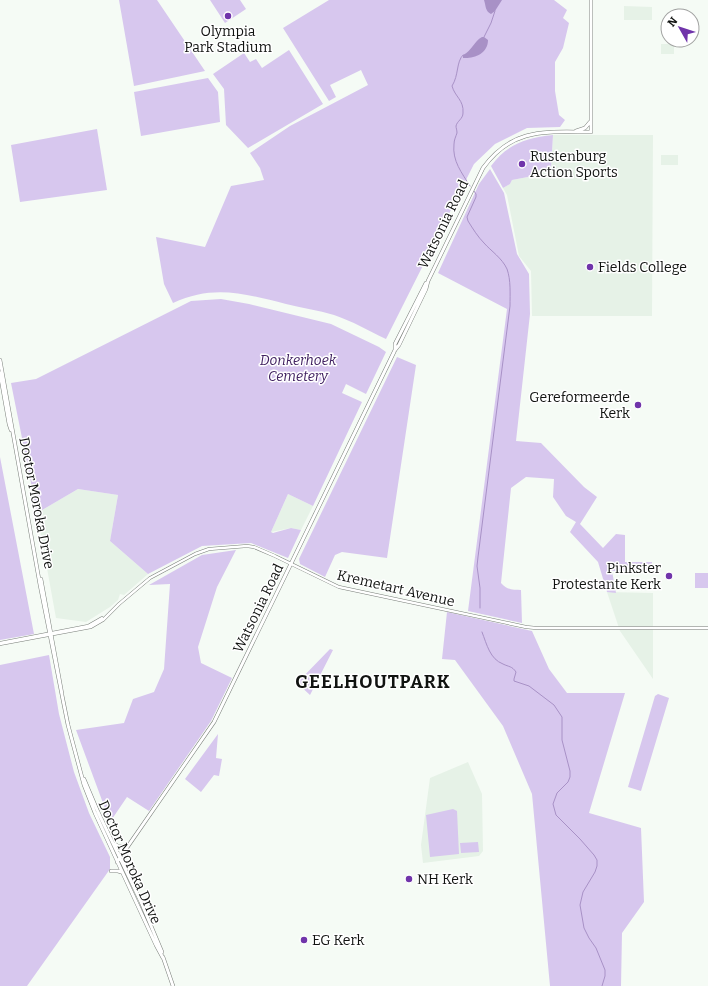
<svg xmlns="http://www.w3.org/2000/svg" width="708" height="986" viewBox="0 0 708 986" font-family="Bitter,serif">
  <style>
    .built { fill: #e6f2e7 }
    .green { fill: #d7c7ee }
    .water { fill: #a891c6 }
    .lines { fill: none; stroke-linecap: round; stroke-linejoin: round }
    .stream { stroke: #a891c6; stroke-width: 1 }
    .tertiary-casing { stroke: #797e79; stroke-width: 3.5 }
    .secondary-casing { stroke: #797e79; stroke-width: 4 }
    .tertiary { stroke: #fff; stroke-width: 2.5 }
    .secondary { stroke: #fff; stroke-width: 3 }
    .poi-dot { fill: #7034aa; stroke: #fff; stroke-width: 1.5 }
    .labels { text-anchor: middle; stroke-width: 3; stroke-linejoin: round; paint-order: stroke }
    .poi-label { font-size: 14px; fill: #111311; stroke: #fff; text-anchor: start }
    .street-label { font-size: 14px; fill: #111311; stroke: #fff }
    .park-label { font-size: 14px; font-style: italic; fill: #412161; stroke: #fff }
    .district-label { font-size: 18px; font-weight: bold; letter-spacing: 1px; fill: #111311; stroke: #fff }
  </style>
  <rect width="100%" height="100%" fill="#f5fbf5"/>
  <!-- built -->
  <path class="built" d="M624,6L652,7V20H624Z
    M661,44H674V54H661Z
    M553,135H653L652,316H532L531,271L519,256L507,195L503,188L510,184L512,180L533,176L532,172L551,168Z
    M661,155H678V165H661Z
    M78,489L118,495L110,541L148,574L124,595L120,594L118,600L110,607L86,622L56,618L37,513Z
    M288,494L313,506L301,530L291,528L271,532Z
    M607,592L653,593V679L620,631Z
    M468,762L482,794L483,851L479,856L423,863L421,845L430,778Z"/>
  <!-- green -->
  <path class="green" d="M119,0H157L205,71L134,86Z
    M210,0H240L246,9L225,23Z
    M329,0H554L567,10L563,18L569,23L563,48L555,62V91L559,115L565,120L560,127L527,128L495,144L474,164L386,339C369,331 352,321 334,315C318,310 302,308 286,304C245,294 214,284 173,303L164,284L156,237L205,247L231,186L264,180L260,168L250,153L290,126L368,85L361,70L330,85L336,97L329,101L283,28Z
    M289,50L323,104L248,148L226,125L224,89L213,74L244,53L250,62L256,59L262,68Z
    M208,78L218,92L220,122L141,136L134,92Z
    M97,129L107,190L20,202L11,145Z
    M553,135L551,168L532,172L533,176L512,180L510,184L503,188L491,166C507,144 526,138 553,135Z
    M490,169L504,193L517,254L529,274L530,314L516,441L541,443L584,487L597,497L580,524L603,548L616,534L625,535V562H652L651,572L612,571L616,593L607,592L598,562L570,532L576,522L566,516L553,497L554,479L526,477L511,488L501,583C507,590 513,590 521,590L522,623L468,611L507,309L438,273L479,184Z
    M221,299L249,304L331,324L379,347L386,352L366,394L346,384L342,393L362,402L313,506L288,494L271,532L273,533L291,528L301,530L288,558L251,543L202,546L148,574L110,541L118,495L78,489L37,513L11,383L36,379L191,301Z
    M397,357L416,365L387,558L342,552L335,555L325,577L300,564L299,559Z
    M0,457L34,634L0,640Z
    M236,550L217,587L198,647L201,663L232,678L211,721L149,811L127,797L110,822L76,730L124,723L133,699L154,692L164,669L170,584L149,585L202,555Z
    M695,573H708V588H695Z
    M447,612L532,631L549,669L567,693H625L589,813L641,828L644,902L622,933L621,986H550L532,794L503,726L455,660L442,659Z
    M330,649L333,650L310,695L297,683Z
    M49,655L59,714L74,772L89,813L110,857V869L27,986H0V665Z
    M658,694L669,698L641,791L628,787L655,696Z
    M218,734L216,758L222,759L219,776L214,775L201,792L185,779Z
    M453,809L457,811L459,854L430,857L426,815Z
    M478,842L479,852L461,853L460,843Z"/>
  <!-- water -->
  <path class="water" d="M484,0H502L495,11L491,14C485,11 486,6 484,0Z
    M482,37H484L488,40C488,54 473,59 463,58V55C472,51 474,41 482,37Z"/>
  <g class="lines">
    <!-- stream -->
    <path class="stream" d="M484,37L491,23L495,11
      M463,55C456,62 459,75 452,86C455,97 464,100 463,113C463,119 457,121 456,126C456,128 457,130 457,133C456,136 454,140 454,144C452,161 462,173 470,186
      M474,191L476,194V197L467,217L468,221C473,229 478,237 484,243C491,251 502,258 507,269C511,280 510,294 510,306L478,557L477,566L480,588V608
      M482,632C487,645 490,659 503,664C509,667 512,666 516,672L514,679V681L529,686L554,705L562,717V740L570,771V777L568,782L557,793L553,804L556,815L580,839L594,855L597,860V866L595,872L583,892L580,905L584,928L589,938L596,948L605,970V976L602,986"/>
    <!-- tertiary casing -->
    <g class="tertiary-casing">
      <path id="tertiary" d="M0,643L88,626L102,618
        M0,644L91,627L103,620L119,604L150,578L195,554L209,549L247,546L254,547L275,556L339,587L526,627L536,628H708"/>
    </g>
    <!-- secondary casing -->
    <g class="secondary-casing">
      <path id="secondary" d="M576,131L585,128L590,122
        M395,350V344L426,283
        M0,360L40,585L68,725L84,785L95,813L156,945L163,958
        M0,373L9,424L11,430
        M41,579L62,694
        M84,779L98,812L141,902L162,952
        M115,844L119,847L128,845
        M117,862L214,722L395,350L399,345L426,289L428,281L483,168C513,127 545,132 591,132V0
        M124,865V859L127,849
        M111,871H118L121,872
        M163,957L173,986"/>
    </g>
    <!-- tertiary -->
    <use href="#tertiary" class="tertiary"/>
    <!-- secondary -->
    <use href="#secondary" class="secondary"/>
  </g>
  <!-- markers -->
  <g class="poi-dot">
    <circle cx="228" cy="16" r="4"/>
    <circle cx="522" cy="164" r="4"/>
    <circle cx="590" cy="267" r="4"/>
    <circle cx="638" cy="405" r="4"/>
    <circle cx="669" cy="576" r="4"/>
    <circle cx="409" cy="879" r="4"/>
    <circle cx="304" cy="940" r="4"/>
  </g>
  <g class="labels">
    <!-- poi labels -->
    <g class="poi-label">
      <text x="228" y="36" text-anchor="middle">Olympia<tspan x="228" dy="16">Park Stadium</tspan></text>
      <text x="530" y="161">Rustenburg<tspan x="530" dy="16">Action Sports</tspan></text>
      <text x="598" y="272">Fields College</text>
      <text x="630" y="402" text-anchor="end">Gereformeerde<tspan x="630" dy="16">Kerk</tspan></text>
      <text x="661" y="573" text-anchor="end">Pinkster<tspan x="661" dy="16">Protestante Kerk</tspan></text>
      <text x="417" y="884">NH Kerk</text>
      <text x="312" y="945">EG Kerk</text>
    </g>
    <!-- street labels -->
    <g class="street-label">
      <text transform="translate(443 224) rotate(-64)" y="5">Watsonia Road</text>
      <text transform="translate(37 503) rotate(79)" y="5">Doctor Moroka Drive</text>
      <text transform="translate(396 588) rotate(13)" y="5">Kremetart Avenue</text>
      <text transform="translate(258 608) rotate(-64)" y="5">Watsonia Road</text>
      <text transform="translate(130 862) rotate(66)" y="5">Doctor Moroka Drive</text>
    </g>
    <!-- park labels -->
    <g class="park-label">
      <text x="298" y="365">Donkerhoek<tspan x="298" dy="16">Cemetery</tspan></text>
    </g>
    <!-- district labels -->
    <g class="district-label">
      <text x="373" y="688">GEELHOUTPARK</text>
    </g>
  </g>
  <!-- north arrow -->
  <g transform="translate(680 28) rotate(309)"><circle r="19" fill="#ffffff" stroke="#a0a1a0"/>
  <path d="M0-3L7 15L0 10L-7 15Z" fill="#7034aa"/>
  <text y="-6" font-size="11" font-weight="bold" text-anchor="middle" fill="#111311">N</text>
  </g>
</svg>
